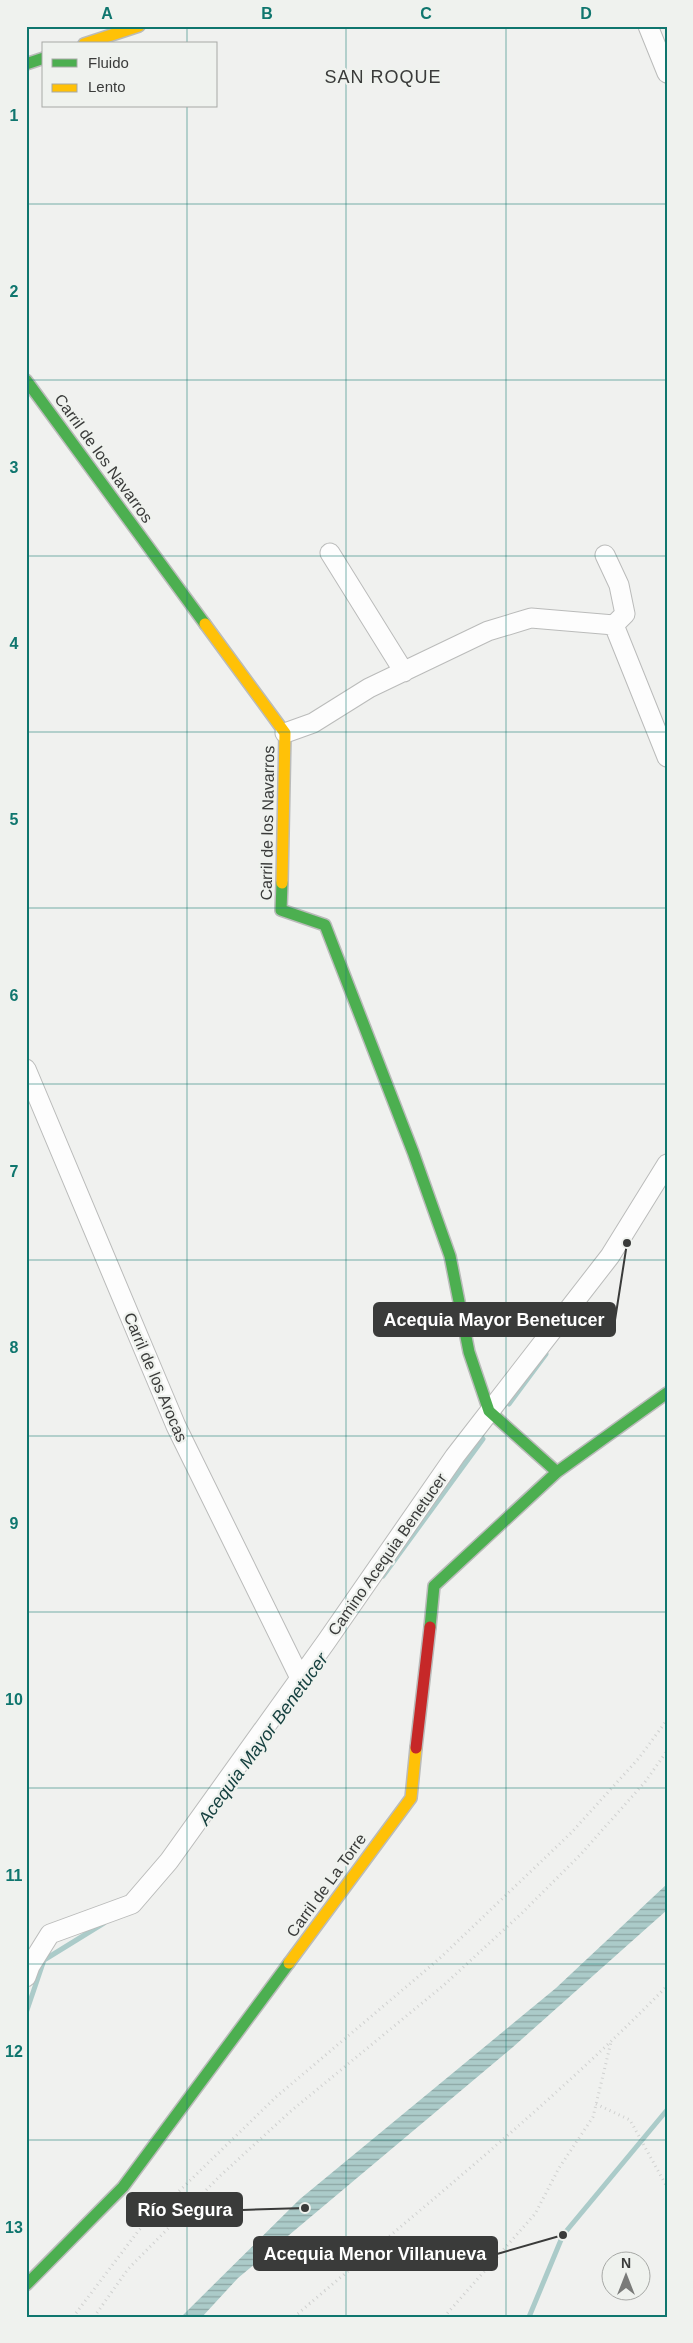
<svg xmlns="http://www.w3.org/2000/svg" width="693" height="2343" viewBox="0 0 693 2343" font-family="Arial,sans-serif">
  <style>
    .water { fill: url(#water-rules) }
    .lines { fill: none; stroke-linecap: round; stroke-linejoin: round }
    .stream { stroke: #abcbc9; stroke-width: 5 }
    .street-casing { stroke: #babbba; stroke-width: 21 }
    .fast-casing { stroke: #babbba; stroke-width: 14 }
    .slow-casing { stroke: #babbba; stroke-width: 14 }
    .jam-casing { stroke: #babbba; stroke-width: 14 }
    .path { stroke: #d0d1d0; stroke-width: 3; stroke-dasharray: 1 4; stroke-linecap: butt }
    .street { stroke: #fdfdfd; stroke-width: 19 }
    .fast { stroke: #4caf50; stroke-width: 11 }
    .slow { stroke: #ffc107; stroke-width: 11 }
    .jam { stroke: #c62828; stroke-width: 11 }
    .grid { fill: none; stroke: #0f766e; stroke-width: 1; stroke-opacity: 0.55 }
    .labels { text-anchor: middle; stroke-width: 4.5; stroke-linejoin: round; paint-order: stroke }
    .street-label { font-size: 16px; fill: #3a3b3a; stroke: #eff2ee }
    .neighbourhood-label { font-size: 18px; letter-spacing: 1px; fill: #3a3b3a; stroke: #eff2ee }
    .water-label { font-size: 18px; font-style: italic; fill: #164140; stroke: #eff2ee }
    .leader { fill: none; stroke: #3a3b3a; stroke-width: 2 }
    .callout-dot { fill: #3a3b3a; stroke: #eff2ee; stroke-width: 2 }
    .callout { fill: #3a3b3a; stroke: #3a3b3a; stroke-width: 2 }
    .callout-label { font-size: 18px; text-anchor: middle; font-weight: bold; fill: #fff }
    .neatline { fill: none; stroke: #0f766e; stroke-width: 2 }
    .grid-label { font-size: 16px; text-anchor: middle; font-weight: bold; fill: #0f766e }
  </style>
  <defs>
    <pattern id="water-rules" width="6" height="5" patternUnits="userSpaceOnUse" patternTransform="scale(1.25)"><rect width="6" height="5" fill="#abcbc9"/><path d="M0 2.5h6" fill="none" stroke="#8ca6a4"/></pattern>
  </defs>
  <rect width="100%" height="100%" fill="#f0f1ef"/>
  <!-- water -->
  <path class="water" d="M667,1884V1910L513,2047L238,2278L202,2317H181L300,2199L556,1988Z"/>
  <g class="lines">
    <!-- stream -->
    <path class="stream" d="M509,1404L546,1354
      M383,1576L483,1439
      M26,2013L44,1960L104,1923
      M529,2317L563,2235L667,2110"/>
    <!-- street casing -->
    <g class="street-casing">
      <path id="street" d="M648,26L667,73
        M330,553L404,672
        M614,625L667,757
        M285,733L313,723L369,688L488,631L531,618L614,625L625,614L619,585L605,555
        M26,1069L176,1426L300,1678
        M26,1977L30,1966L50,1934L132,1904L169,1861L326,1642L455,1456L610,1256L667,1164"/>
    </g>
    <!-- fast casing -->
    <g class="fast-casing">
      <path id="fast" d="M26,64L44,58
        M26,380L205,624
        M282,883L281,910L325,925L413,1152L450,1256L469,1352L489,1411L557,1472
        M430,1627L434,1586L557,1472L667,1393
        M26,2285L123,2187L289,1963"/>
    </g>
    <!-- slow casing -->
    <g class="slow-casing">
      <path id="slow" d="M84,44L139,26
        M205,624L285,733L282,883
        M289,1963L411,1798L416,1748"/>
    </g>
    <!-- jam casing -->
    <g class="jam-casing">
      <path id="jam" d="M416,1748L430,1627"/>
    </g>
    <!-- path -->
    <path class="path" d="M596,2104L630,2120L667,2187
      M73,2317L139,2230L276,2097L439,1959L571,1833L639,1758L667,1720
      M94,2317L128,2269L220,2176L291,2111L444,1985L522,1913L581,1854L645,1782L667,1751
      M294,2317C420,2209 551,2105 667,1986
      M444,2317L535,2214L559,2168L593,2117L611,2042"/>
    <!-- street -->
    <use href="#street" class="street"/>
    <!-- fast -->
    <use href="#fast" class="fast"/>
    <!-- slow -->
    <use href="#slow" class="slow"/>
    <!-- jam -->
    <use href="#jam" class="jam"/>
  </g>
  <!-- grid -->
  <path class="grid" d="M187,26V44M346,26V2317M506,26V2317M187,106V2317M26,204H667M26,380H667M26,556H667M26,732H667M26,908H667M26,1084H667M26,1260H667M26,1436H667M26,1612H667M26,1788H667M26,1964H667M26,2140H667"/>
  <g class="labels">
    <!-- street labels -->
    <g class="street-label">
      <text transform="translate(104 458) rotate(54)" y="6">Carril de los Navarros</text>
      <text transform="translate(267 823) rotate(-89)" y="6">Carril de los Navarros</text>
      <text transform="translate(156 1377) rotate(67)" y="6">Carril de los Arocas</text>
      <text transform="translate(387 1554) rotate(-55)" y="6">Camino Acequia Benetucer</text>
      <text transform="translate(326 1885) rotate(-54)" y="6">Carril de La Torre</text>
    </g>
    <!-- neighbourhood labels -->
    <g class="neighbourhood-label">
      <text x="383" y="83">SAN ROQUE</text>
    </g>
    <!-- water labels -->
    <g class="water-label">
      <text transform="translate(263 1739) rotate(-54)" y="6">Acequia Mayor Benetucer</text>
    </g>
  </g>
  <!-- callouts -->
  <path class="leader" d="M627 1243L615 1320M305 2208L242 2210M563 2235L497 2254"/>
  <g class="callout-dot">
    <circle cx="627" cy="1243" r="5"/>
    <circle cx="305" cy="2208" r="5"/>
    <circle cx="563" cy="2235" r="5"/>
  </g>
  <g class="callout">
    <rect x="374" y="1303" width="241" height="33" rx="5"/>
    <rect x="127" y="2193" width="115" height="33" rx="5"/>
    <rect x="254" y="2237" width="243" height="33" rx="5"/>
  </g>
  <g class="callout-label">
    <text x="494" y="1326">Acequia Mayor Benetucer</text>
    <text x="185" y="2216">Río Segura</text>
    <text x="375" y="2260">Acequia Menor Villanueva</text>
  </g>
  <!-- border -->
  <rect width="693" height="2343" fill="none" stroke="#eff2ee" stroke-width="55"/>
  <!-- legend -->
  <rect x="42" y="42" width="175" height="65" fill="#eff2ee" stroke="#a7a9a6"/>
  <rect x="52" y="59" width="25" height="8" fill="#4caf50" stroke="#a7a9a6"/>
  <text x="88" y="68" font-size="15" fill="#3a3b3a">Fluido</text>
  <rect x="52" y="84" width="25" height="8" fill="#ffc107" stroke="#a7a9a6"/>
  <text x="88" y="92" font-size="15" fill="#3a3b3a">Lento</text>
  <!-- north arrow -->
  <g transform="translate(626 2276)"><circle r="24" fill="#eff2ee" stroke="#a7a9a6"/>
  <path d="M0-4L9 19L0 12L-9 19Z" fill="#7a7b79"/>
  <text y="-8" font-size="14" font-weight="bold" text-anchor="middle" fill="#3a3b3a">N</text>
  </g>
  <rect x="28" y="28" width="638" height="2288" class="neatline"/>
  <g class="grid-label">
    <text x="107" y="19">A</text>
    <text x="267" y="19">B</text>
    <text x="426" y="19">C</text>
    <text x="586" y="19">D</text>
    <text x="14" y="121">1</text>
    <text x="14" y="297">2</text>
    <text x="14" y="473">3</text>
    <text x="14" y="649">4</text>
    <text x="14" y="825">5</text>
    <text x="14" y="1001">6</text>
    <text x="14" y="1177">7</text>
    <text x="14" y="1353">8</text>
    <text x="14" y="1529">9</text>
    <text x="14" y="1705">10</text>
    <text x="14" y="1881">11</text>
    <text x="14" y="2057">12</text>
    <text x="14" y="2233">13</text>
  </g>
</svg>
